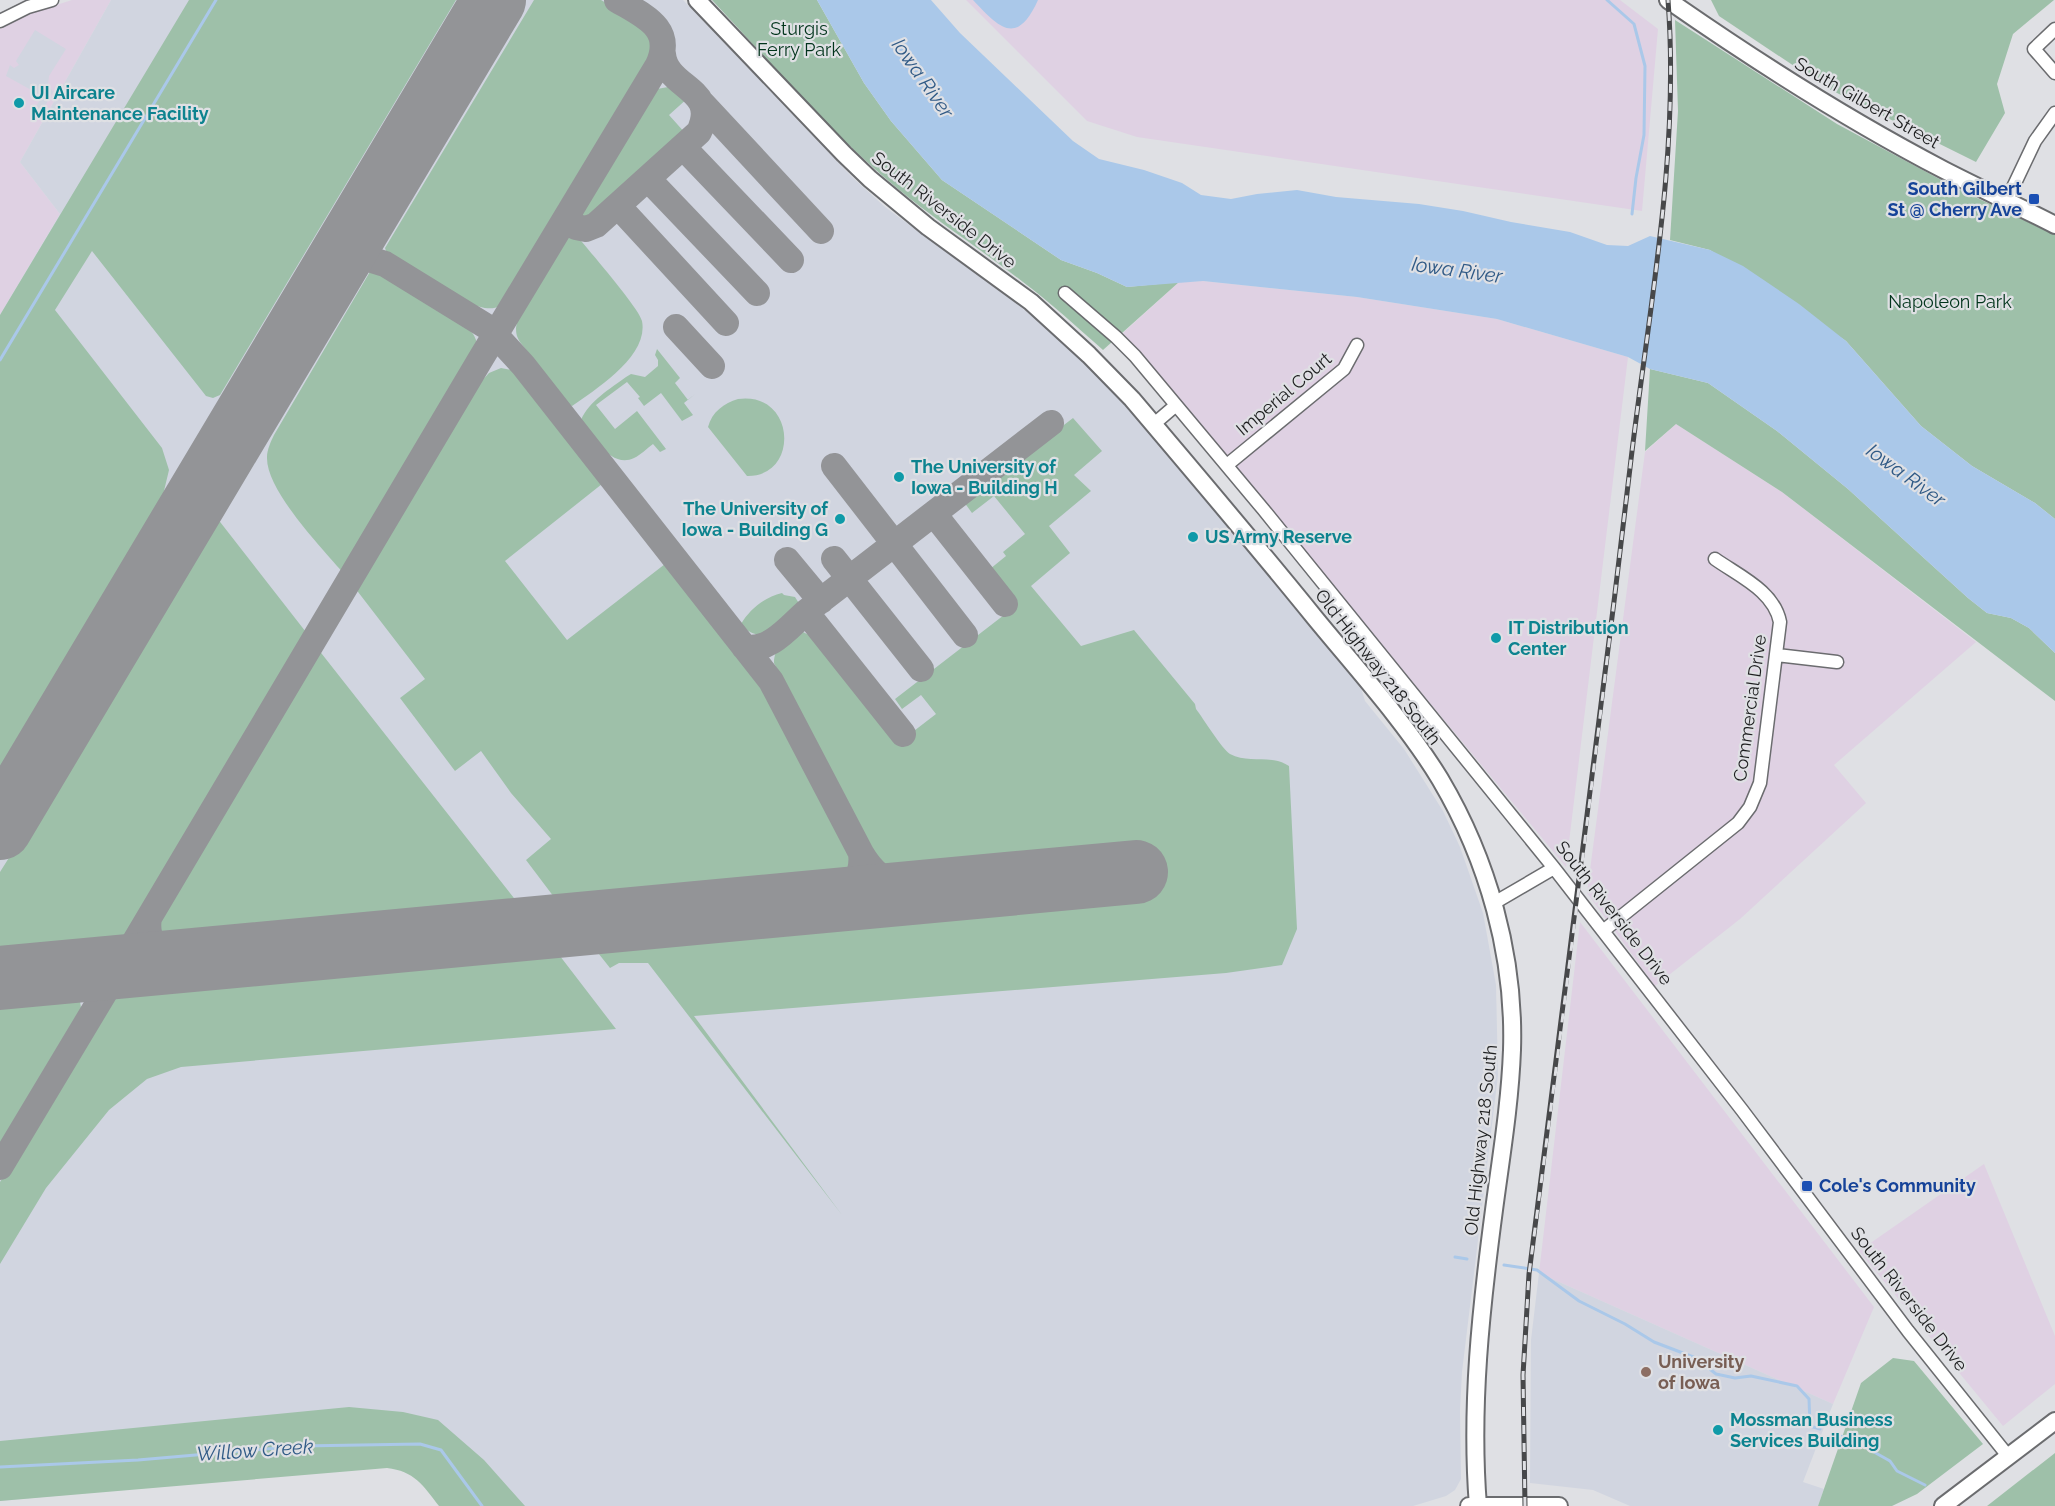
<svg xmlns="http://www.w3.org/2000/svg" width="2055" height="1506" viewBox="0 0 2055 1506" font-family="Raleway,sans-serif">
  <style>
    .industrial { fill: #dfd1e3 }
    .built { fill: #d1d5e0 }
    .green { fill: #9ec0a9 }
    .water { fill: #aac8e9 }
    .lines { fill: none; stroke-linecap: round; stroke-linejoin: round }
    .stream { stroke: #aac8e9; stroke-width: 3 }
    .taxiway { stroke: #939497; stroke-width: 26 }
    .runway { stroke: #939497; stroke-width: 64 }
    .minor-casing { stroke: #6b6c6f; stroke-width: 15 }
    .major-casing { stroke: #6b6c6f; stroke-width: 20 }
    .minor { stroke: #fff; stroke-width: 12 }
    .major { stroke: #fff; stroke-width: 16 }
    .rail-casing { stroke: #47484a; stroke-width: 5 }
    .rail { stroke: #dfe0e4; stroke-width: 3; stroke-dasharray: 9; stroke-linecap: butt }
    .culture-dot { fill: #0f9aa8; stroke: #dfe0e4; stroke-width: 2 }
    .transit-dot { fill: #1a4fb4; stroke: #dfe0e4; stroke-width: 2 }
    .education-dot { fill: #8d6e63; stroke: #dfe0e4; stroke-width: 2 }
    .labels { text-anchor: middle; stroke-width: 4.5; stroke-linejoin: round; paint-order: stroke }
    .park-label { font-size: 18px; fill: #01341b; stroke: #dfe0e4 }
    .culture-label { font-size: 18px; font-weight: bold; fill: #0d838f; stroke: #dfe0e4; text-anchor: start }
    .street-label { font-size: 18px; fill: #1d1e1f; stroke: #dfe0e4 }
    .transit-label { font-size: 18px; font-weight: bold; fill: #164399; stroke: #dfe0e4; text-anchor: end }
    .education-label { font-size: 18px; font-weight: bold; fill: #785e54; stroke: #dfe0e4; text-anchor: start }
    .water-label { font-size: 20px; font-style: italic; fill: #305a86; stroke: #dfe0e4 }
  </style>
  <rect width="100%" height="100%" fill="#dfe0e4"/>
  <!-- industrial -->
  <path class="industrial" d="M72,0H111L20,162L60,214L0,315V29L25,15Z
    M966,0H1620L1658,29L1642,211L1137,137L1087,121Z
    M1203,281L1357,297L1497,319L1628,357L1566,867L1123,333L1179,282Z
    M1676,424L1782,492L1976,642L1834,765L1866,803L1740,919L1655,986L1587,893L1645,452Z
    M1580,922L1874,1307L1833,1404L1539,1273Z
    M1984,1164L2055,1336V1384L2003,1426L1859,1251Z"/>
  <!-- built -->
  <path class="built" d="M111,0H683L852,177L885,207L1021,307L1051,332L1110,388L1159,444L1361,688L1365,701L1404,749L1443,811L1460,847L1483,913L1496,985L1498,1075L1462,1372L1460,1410L1461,1479L1455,1490L1446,1496L1413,1506H446L412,1463L0,1501V315L60,214L20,162Z
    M35,30L66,49L49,76L48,84L53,92L40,114L34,110L42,96L6,76L10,65L14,68L19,65L16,61Z
    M1539,1273L1833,1404L1803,1482L1824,1489L1818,1506H1630L1593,1490L1530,1483L1531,1340Z"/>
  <!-- green -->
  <path class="green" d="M189,0H456L220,395L213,398L206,396L92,251L55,310L162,448L169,470L163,495L0,779V315Z
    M534,0H601L620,11L650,35L652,53L641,75L642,78L522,277C516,286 508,299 499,306C480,320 407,268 388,257L385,248Z
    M712,0H817L864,83L891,121L942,180L1061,260L1097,273L1127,287L1179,282L1103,350C1077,327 1051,303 1023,282C982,250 938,222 898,189C830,133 772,64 712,0Z
    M1711,0H2054L2013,34L1997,84L2005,113L1976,162L1827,88L1719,16Z
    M1675,20L1837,124L1958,189L2055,235V519L2035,503L1972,466L1921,426L1846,341L1710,250L1670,240L1678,111Z
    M668,87L679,90L689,97L669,115L686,134L594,217C589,220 583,222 579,216L581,209L649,95L657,89Z
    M568,236L578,237C589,251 639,308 642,321C649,356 596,389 572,406L569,405L520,342C517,337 516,334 516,328C519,306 549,262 562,241Z
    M378,269C396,280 473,321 476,340C478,351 468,365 463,375L345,575C323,549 266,491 267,457C267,450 271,441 274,435L371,270Z
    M657,349L680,378L675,383L688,400L695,394L684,403L693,415L682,421L661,393L644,406L638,398L640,397L627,382L596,405L615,429L637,411L666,449L660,452L653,444C647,448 641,455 634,458C611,469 592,436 581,420C589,401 610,389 626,377L631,374L645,377L658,366V360L655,355Z
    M501,368L511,370L520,379L602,484L505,561L567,640L665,564L767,696L848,852C853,866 849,875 838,883L563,909L526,860L551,839L511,793L481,751L455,771L400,698L425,679L355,588L469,395L489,373Z
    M1650,369L1708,383L1777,431L1848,489L1968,598L1987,613L2011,618L2029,628L2055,653V701L1782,492L1676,424L1645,451Z
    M738,399C796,391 800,477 747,476L708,427C712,412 724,403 738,399Z
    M1073,418L1102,451L1074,475L1091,491L1049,526L1070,553L1031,586L1081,646L1134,630L1195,704L1196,709C1203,718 1222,749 1230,754C1249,764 1271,754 1289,766L1297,929L1282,965L1226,973L694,1016L842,1215L648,963H619L610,968L587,939L1153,885L1151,852L903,876C886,869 879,861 869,845L774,663C774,647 785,640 797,629L811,636L897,744L936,714L921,695L902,709L895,699L1017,605L990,569L1006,556L1003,552L1025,534L994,496L972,513L964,502Z
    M217,518L309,636L122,945L112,946V951L0,961V872L114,691Z
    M782,593L784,595L795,597L800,605L798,610C782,626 761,648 741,624C750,609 765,597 782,593Z
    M318,649L525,912L177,945L171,944V941H164L158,927L169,899Z
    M550,943L616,1029L181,1067L147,1079L109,1110L46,1188L0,1264V1182L117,989L126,988V984L132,982Z
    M62,989L67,990L68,993H75L80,1001L81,1008L70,1035L0,1152V994Z
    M1893,1358L1914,1361L1983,1444L1917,1494L1892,1506H1818L1861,1383Z
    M349,1407L403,1412L438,1420L484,1460L525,1506H439C423,1485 414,1471 387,1468L0,1501V1441Z
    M2055,1453V1506H1987Z"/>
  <!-- water -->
  <path class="water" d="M817,0H931L960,33L1073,141L1099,159L1144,170L1182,183L1201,195L1231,199L1257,194L1297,190L1336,197L1419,204L1463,211L1511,222L1570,232L1607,245L1628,246L1650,236L1710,250L1743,266L1799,304L1846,341L1921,426L1972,466L2035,503L2055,519V653L2029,628L2011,618L1987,613L1968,598L1848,489L1777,431L1708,383L1650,369L1628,357L1497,319L1357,297L1203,281L1127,287L1097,273L1061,260L942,180L891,121L864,83Z
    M973,0H1038C1017,46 1000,29 973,0Z"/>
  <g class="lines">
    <!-- stream -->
    <path class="stream" d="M1607,0L1634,24L1645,66L1644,135L1636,178L1632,214
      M0,360L216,0
      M1455,1257L1467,1259
      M1504,1265L1537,1270L1579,1301L1625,1324L1654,1342L1696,1358L1716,1374L1735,1378L1751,1376L1797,1386L1809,1399L1810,1426L1820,1429
      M1840,1436L1858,1443L1890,1461L1897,1471L1925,1485
      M0,1467L138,1460L301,1446L420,1444L441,1450L482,1506"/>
    <!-- taxiway -->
    <path class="taxiway" d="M702,103L821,231
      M683,147L791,260
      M648,179L757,293
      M618,206L726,323
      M570,211V219L576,227L586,229L596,225L699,132C720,88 666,89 663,54
      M327,281L341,265L356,260L369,259L385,264L489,328L523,365L771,681L861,853C884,892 911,891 951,887C971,885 992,883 1012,882
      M676,327L712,366
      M834,466L965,635
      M934,514L1005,604
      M834,559L921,669
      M787,560L821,601
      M806,612L903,734
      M744,647C769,653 789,627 806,612L1051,423
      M740,907L829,899C851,895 864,875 861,853
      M149,918C145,940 159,959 182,959L270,951
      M19,975L106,966L119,962L128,953L480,360L658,65C675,28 644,16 617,0
      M0,1167L114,977L129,968L221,959"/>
    <!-- runway -->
    <path class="runway" d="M0,828L494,0
      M0,978L1136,872"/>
    <!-- minor casing -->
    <g class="minor-casing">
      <path id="minor" d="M0,21L28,7L52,0
        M2055,29L2034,49L2055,73
        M2007,200L2035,141L2055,113
        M1065,293L1116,337L1135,356L1263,509L1554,868L1742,1110L1908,1331L2008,1456
        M1154,424L1175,406
        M1227,465L1344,369L1357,345
        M1777,655L1837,662
        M1494,903L1554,868
        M1603,931L1738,823L1750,807L1760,783L1780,622C1774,591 1739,576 1715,559"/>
    </g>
    <!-- major casing -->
    <g class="major-casing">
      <path id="major" d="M697,0L844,154L870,179L928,227L1031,302L1089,355L1132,399C1194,472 1255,544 1315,618C1356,668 1406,723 1440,779C1488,860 1515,956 1512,1050C1510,1104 1501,1157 1494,1210C1481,1308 1470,1407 1478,1506
        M1668,0C1757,62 1848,120 1944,170C1981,189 2018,206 2055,225
        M1469,1506H1559
        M1943,1506L2055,1421"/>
    </g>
    <!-- minor -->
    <use href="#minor" class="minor"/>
    <!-- major -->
    <use href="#major" class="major"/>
    <!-- rail casing -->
    <g class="rail-casing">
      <path id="rail" d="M1525,1506L1523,1375L1529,1274C1565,1006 1598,737 1630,468C1648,313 1680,157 1668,0"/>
    </g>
    <!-- rail -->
    <use href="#rail" class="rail"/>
  </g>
  <!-- markers -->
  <g class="culture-dot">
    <circle cx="19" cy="103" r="6"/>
    <circle cx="899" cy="477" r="6"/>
    <circle cx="840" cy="519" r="6"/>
    <circle cx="1193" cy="537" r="6"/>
    <circle cx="1496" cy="638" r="6"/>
    <circle cx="1718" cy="1430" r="6"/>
  </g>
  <g class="transit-dot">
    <rect x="2028" y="193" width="12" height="12" rx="3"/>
    <rect x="1801" y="1180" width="12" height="12" rx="3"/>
  </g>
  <circle class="education-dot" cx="1646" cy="1372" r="6"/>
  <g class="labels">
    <!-- park labels -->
    <g class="park-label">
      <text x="799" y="35">Sturgis<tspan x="799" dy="21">Ferry Park</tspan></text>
      <text x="1950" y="308">Napoleon Park</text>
    </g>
    <!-- culture labels -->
    <g class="culture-label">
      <text x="31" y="99">UI Aircare<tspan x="31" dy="21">Maintenance Facility</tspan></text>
      <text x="911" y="473">The University of<tspan x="911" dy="21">Iowa - Building H</tspan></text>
      <text x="828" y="515" text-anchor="end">The University of<tspan x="828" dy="21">Iowa - Building G</tspan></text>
      <text x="1205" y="543">US Army Reserve</text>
      <text x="1508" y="634">IT Distribution<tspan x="1508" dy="21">Center</tspan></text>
      <text x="1730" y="1426">Mossman Business<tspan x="1730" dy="21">Services Building</tspan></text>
    </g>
    <!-- street labels -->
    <g class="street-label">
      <text transform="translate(1867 103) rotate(30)" y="6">South Gilbert Street</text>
      <text transform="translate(944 210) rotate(38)" y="6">South Riverside Drive</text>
      <text transform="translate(1284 394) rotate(-40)" y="6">Imperial Court</text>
      <text transform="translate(1378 667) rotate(52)" y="6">Old Highway 218 South</text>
      <text transform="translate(1750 708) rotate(-82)" y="6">Commercial Drive</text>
      <text transform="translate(1614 913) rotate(52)" y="6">South Riverside Drive</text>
      <text transform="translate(1481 1140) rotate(-84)" y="6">Old Highway 218 South</text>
      <text transform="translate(1909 1299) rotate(52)" y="6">South Riverside Drive</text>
    </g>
    <!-- transit labels -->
    <g class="transit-label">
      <text x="2022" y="195">South Gilbert<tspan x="2022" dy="21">St @ Cherry Ave</tspan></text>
      <text x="1819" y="1192" text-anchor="start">Cole's Community</text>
    </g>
    <!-- education labels -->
    <g class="education-label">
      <text x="1658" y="1368">University<tspan x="1658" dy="21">of Iowa</tspan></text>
    </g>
    <!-- water labels -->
    <g class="water-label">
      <text transform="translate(923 78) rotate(55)" y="7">Iowa River</text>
      <text transform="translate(1457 270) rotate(8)" y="7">Iowa River</text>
      <text transform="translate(1906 475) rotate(36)" y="7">Iowa River</text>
      <text transform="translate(255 1450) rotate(-4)" y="7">Willow Creek</text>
    </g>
  </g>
</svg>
